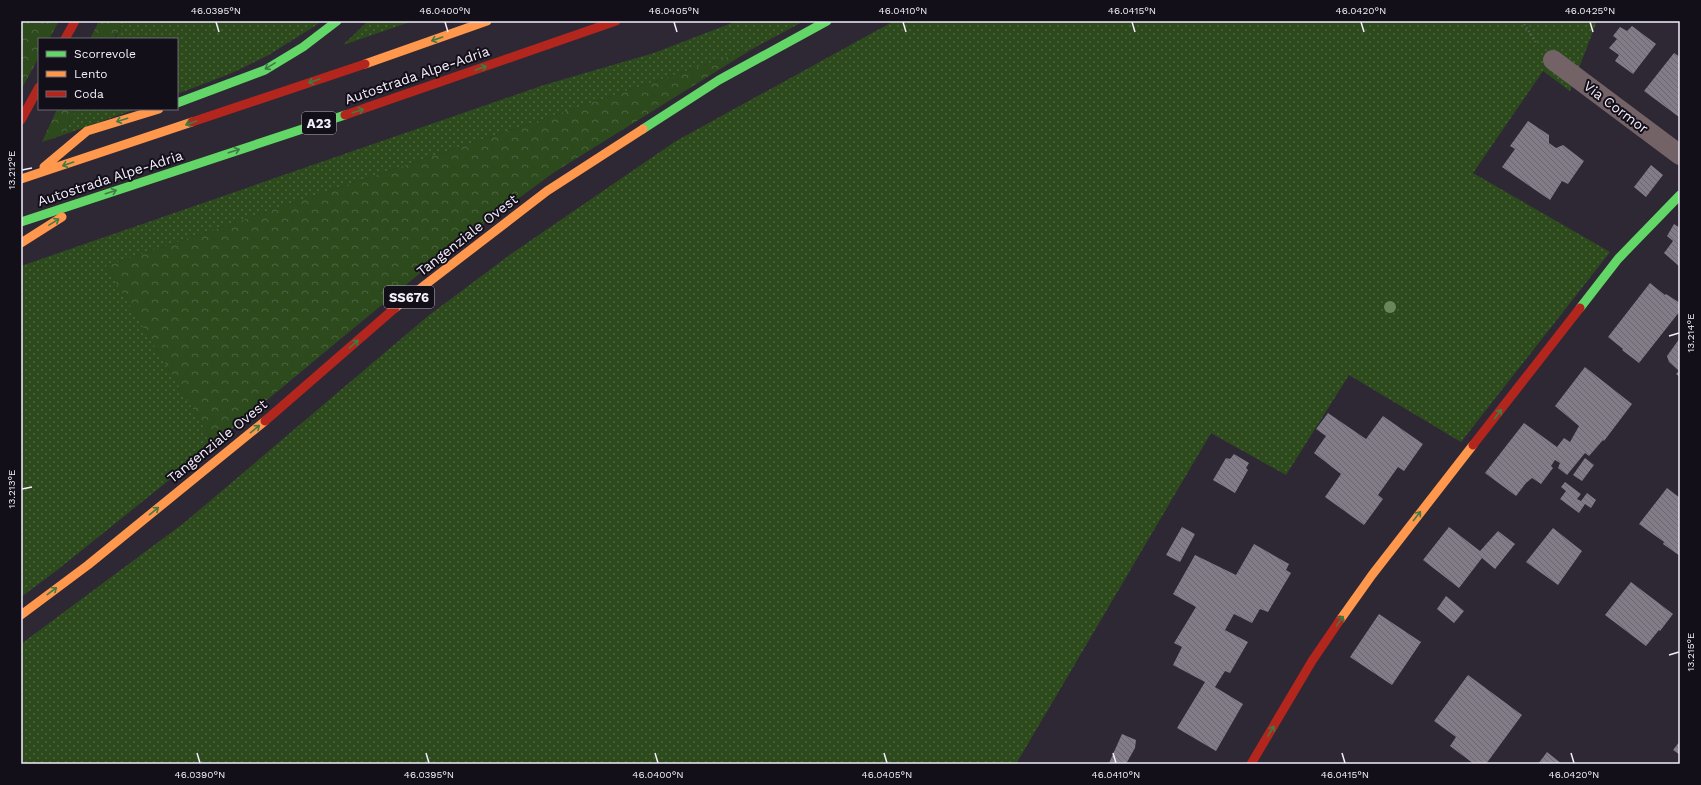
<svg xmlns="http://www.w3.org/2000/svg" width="1701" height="785" viewBox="0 0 1701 785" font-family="'Work Sans',sans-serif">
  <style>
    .grass { fill: url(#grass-dots) }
    .forest { fill: url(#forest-crowns) }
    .building { fill: url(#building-back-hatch) }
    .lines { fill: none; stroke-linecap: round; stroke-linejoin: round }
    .path { stroke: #6b6167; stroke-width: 2.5; stroke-dasharray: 1 3; stroke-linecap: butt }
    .street { stroke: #736367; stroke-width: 20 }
    .fast { stroke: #63d668; stroke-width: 9 }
    .slow { stroke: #ff974d; stroke-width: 9 }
    .jam { stroke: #b3261e; stroke-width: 9 }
    .tree { fill: #69865b }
    .oneway { stroke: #3f7c44 }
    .ticks { fill: none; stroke: #f4eefc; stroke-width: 1.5 }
    .labels { text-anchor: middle; stroke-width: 4; stroke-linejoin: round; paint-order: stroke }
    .shield { fill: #130f19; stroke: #b0abb8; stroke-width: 1 }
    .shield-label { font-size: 13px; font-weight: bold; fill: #f4eefc }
    .street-label { font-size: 14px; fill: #f4eefc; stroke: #130f19 }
    .neatline { fill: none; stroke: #f4eefc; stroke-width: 1.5 }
    .ticks-label { font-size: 10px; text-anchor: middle; fill: #f4eefc }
  </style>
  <defs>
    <pattern id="grass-dots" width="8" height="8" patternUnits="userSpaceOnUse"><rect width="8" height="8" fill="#2d4a1d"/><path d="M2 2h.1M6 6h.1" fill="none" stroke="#4c643f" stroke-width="1.8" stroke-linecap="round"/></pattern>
    <pattern id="forest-crowns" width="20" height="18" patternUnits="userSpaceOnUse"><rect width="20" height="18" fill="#2d4a1d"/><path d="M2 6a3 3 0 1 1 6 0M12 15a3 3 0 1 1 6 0" fill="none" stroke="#4c643f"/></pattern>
    <pattern id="building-back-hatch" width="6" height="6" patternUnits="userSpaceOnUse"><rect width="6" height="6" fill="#817c87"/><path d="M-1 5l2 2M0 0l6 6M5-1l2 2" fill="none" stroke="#6b676f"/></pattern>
  </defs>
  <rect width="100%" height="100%" fill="#2e2834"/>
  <!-- grass -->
  <path class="grass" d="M124,21H323L267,56L232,73L177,94V39H115Z
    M368,21H413L343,45Z
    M737,21H804L754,48L106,266L214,444L56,571L21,597V266L544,85L654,53Z
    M894,21H1597L1570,91L1543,71L1473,173L1610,252L1461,442L1349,375L1286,475L1211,433L1016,764H21V644L184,523L428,316L511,254L676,141Z
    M77,109H136L63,135Z"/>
  <!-- forest -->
  <path class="forest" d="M21,21H59L49,39H39V57L21,90Z
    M99,21H124L114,39H90Z
    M754,48L553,173L442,255L214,444L106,266Z
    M57,109H77L63,135L42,142Z"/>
  <!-- building -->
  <path class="building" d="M1632,26L1656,44L1633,74L1615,61L1619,55L1609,48L1617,39L1613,36L1620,27L1627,31Z
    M1674,53L1680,57L1679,117L1644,91Z
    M1528,121L1549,135V143L1556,148L1563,145L1584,161L1568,184L1562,181L1550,200L1502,167L1515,149L1510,146Z
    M1651,165L1663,175L1646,197L1634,187Z
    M1674,224L1680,228V267L1664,253L1673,241L1667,236Z
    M1650,283L1665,295L1666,294L1680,303V311L1639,363L1622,350L1623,349L1608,337Z
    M1680,338V377L1676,374L1679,371L1669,362L1667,356Z
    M1585,367L1632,404L1604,441L1603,440L1589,456L1585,453L1567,475L1558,468L1560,463L1555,460L1551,466L1553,468L1541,484L1532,478L1526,483L1516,496L1485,473L1524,423L1557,447L1564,438L1570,442L1579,426L1555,406Z
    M1328,413L1366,439L1383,416L1423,444L1404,471L1398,467L1378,495L1383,499L1364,525L1325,497L1341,474L1314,453L1326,436L1316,429Z
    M1234,454L1249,463L1246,468L1248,470L1235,493L1213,480L1226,458L1230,459Z
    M1585,458L1594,465L1582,481L1573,475Z
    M1565,482L1581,494L1577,499L1581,501L1587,493L1596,500L1591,508L1585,504L1579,513L1560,499L1566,491L1561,487Z
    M1667,488L1680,498V556L1663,544L1664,542L1639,524Z
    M1182,527L1195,534L1180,562L1166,555Z
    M1449,527L1480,551L1498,531L1515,544L1495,569L1482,558L1459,588L1423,560Z
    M1553,528L1582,551L1558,585L1526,562Z
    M1254,544L1289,564L1286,570L1291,573L1268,612L1260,609L1252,623L1234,614L1225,630L1248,642L1230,673L1225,671L1215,687L1243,704L1216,751L1177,728L1205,682L1173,665L1182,647L1174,643L1196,607L1173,594L1195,555L1236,575Z
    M1631,582L1673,614L1660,631L1659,630L1646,646L1605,615Z
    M1446,596L1464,611L1454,623L1437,609Z
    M1379,614L1421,642L1392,685L1350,657Z
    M1468,675L1522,715L1486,764H1474L1450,746L1456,737L1434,721Z
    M1122,734L1136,740L1135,748L1126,764H1110L1109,763Z
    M1680,741V755L1673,750Z
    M1547,752L1562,764H1538Z"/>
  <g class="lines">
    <!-- path -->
    <path class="path" d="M1522,21L1537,44"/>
    <!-- street -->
    <path class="street" d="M1553,60L1680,155"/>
    <!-- fast -->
    <path class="fast" d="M177,103L265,70L303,47L337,21
      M643,129L719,80L827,21
      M21,222L345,115
      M1580,308L1618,259L1680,195"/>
    <!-- slow -->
    <path class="slow" d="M365,64L487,21
      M44,167L87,131L159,109
      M21,179L192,122
      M21,243L62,217
      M395,308L547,191L643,129
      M21,615L88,565L265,421
      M1340,620L1372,575L1473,445"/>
    <!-- jam -->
    <path class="jam" d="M65,39L75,21
      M345,115L616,21
      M21,120L39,87
      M192,122L365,64
      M265,421L395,308
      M1473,445L1580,308
      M1251,764L1312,661L1340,620"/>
  </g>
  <!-- trees -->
  <circle class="tree" cx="1390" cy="307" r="6"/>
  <!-- one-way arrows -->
  <defs><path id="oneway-shaft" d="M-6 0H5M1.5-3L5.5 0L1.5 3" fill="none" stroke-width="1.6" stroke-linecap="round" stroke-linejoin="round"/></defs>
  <g class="oneway">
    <use href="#oneway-shaft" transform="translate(437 39) rotate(161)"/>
    <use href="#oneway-shaft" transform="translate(270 66) rotate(149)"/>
    <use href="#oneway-shaft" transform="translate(481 68) rotate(-19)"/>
    <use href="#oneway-shaft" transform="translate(314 81) rotate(161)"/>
    <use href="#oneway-shaft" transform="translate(358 111) rotate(-18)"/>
    <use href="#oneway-shaft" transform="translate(122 120) rotate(163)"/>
    <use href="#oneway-shaft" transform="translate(191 123) rotate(161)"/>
    <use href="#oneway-shaft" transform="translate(234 151) rotate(-18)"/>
    <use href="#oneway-shaft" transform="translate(68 164) rotate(161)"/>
    <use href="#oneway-shaft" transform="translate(111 192) rotate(-18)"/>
    <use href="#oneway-shaft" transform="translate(54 222) rotate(-32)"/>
    <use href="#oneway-shaft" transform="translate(354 344) rotate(-41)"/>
    <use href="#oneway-shaft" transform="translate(1498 414) rotate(-52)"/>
    <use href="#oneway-shaft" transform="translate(255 429) rotate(-39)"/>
    <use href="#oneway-shaft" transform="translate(154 511) rotate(-39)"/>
    <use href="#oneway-shaft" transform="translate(1417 516) rotate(-52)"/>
    <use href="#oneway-shaft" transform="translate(52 591) rotate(-37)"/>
    <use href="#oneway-shaft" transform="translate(1340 621) rotate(-55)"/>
    <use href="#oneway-shaft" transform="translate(1271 731) rotate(-59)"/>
  </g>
  <!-- ticks -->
  <path class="ticks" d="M216,22L219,32M445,22L448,32M674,22L677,32M903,22L906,32M1132,22L1135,32M1361,22L1364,32M1590,22L1593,32M22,170L32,168M1669,336L1679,333M22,489L32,487M1669,655L1679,652M197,753L200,763M426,753L429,763M655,753L658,763M884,753L887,763M1113,753L1116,763M1342,753L1345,763M1571,753L1574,763"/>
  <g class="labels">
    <!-- shield labels -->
    <g class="shield">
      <rect x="302" y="112" width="34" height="22" rx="3"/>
      <rect x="384" y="286" width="50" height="22" rx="3"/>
    </g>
    <g class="shield-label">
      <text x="319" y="128">A23</text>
      <text x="409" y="302">SS676</text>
    </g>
    <!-- street labels -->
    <g class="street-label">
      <text transform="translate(417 75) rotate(-19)" y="5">Autostrada Alpe-Adria</text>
      <text transform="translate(1616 107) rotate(37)" y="5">Via Cormor</text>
      <text transform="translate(110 178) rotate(-18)" y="5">Autostrada Alpe-Adria</text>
      <text transform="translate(467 235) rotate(-38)" y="5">Tangenziale Ovest</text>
      <text transform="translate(217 441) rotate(-39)" y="5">Tangenziale Ovest</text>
    </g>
  </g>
  <!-- border -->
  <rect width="1701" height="785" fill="none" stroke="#130f19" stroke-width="44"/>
  <!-- legend -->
  <rect x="38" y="38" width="140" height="72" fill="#130f19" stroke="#6d6874"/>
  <rect x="46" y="51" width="20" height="6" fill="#63d668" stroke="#6d6874"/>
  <text x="74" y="58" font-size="12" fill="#f4eefc">Scorrevole</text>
  <rect x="46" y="71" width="20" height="6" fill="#ff974d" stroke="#6d6874"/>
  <text x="74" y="78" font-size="12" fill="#f4eefc">Lento</text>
  <rect x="46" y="91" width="20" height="6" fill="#b3261e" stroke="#6d6874"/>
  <text x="74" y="98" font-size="12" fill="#f4eefc">Coda</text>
  <rect x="22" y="22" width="1657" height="741" class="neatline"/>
  <g class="ticks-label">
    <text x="216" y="14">46.0395°N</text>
    <text x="445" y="14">46.0400°N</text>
    <text x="674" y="14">46.0405°N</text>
    <text x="903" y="14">46.0410°N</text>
    <text x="1132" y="14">46.0415°N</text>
    <text x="1361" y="14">46.0420°N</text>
    <text x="1590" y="14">46.0425°N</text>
    <text transform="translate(11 170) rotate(-90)" y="4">13.212°E</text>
    <text transform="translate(1690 333) rotate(-90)" y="4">13.214°E</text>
    <text transform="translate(11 489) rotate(-90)" y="4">13.213°E</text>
    <text transform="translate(1690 652) rotate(-90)" y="4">13.215°E</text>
    <text x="200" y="778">46.0390°N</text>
    <text x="429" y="778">46.0395°N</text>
    <text x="658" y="778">46.0400°N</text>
    <text x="887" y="778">46.0405°N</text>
    <text x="1116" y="778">46.0410°N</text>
    <text x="1345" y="778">46.0415°N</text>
    <text x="1574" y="778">46.0420°N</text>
  </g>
</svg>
